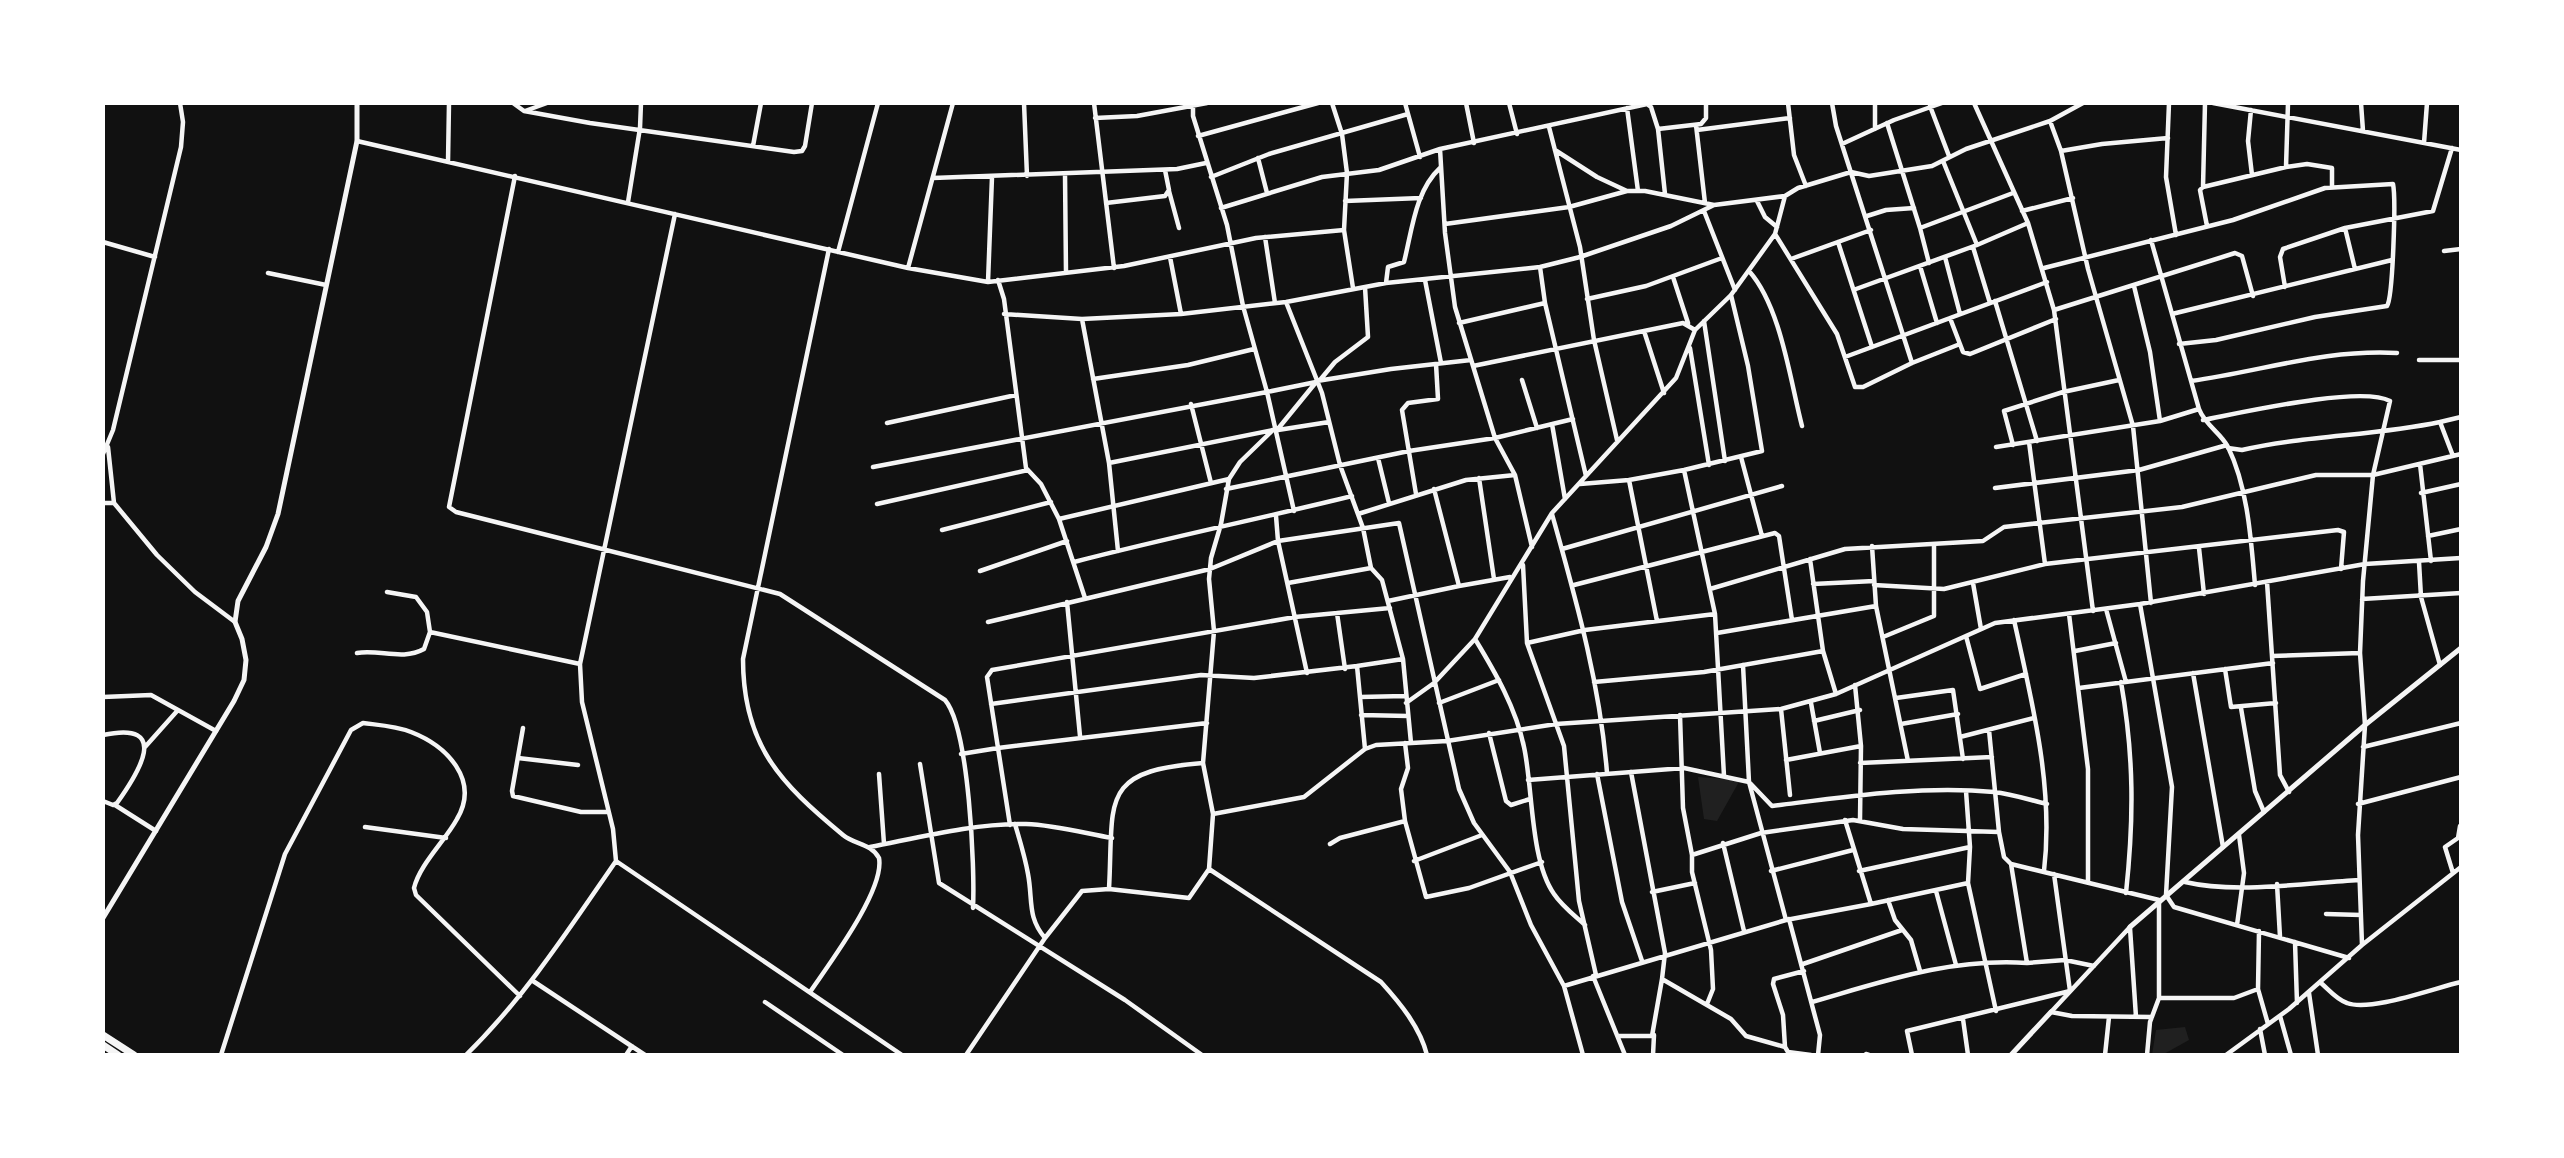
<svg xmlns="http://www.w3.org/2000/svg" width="2564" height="1158" viewBox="0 0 2564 1158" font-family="'Fira Sans',sans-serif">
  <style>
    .green { fill: #202020 }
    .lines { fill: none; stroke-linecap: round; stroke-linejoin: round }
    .minor { stroke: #f5f5f5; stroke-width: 4.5 }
    .tertiary { stroke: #f5f5f5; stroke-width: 5 }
    .primary { stroke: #f5f5f5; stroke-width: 7 }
  </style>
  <rect width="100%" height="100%" fill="#111"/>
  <!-- green -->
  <path class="green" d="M1698,777L1740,780L1717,821L1704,819Z
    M2185,1027L2189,1040L2162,1055H2152L2156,1030Z"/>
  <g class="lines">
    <!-- minor -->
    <path class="minor" d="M513,103L524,111L590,123L794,152L802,151L805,146L812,103
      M1024,103L1027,176
      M1094,103L1114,268
      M1193,103V116L1227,225L1243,306L1267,392L1316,382
      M1332,103L1342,134L1347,173L1344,230L1353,288
      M1405,103L1420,157
      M1466,103L1474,143
      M1509,103L1517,134
      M1788,103L1794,155L1806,186
      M1832,103L1836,126L1912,363
      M1974,103L2028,223L2054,310L2093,611
      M2169,103L2166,177L2176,235
      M2213,103L2461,150
      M2361,103L2363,131
      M1930,106L1949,156
      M1627,108L1638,191
      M2251,110L2248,141L2252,175
      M525,111L547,103
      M1095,118L1137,116L1207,103
      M2050,121L2061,151L2088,269L2133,426L2151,603
      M1887,123L1920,228L2013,193
      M1696,125L1705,203
      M1549,127L1580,247L1594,340L1617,440
      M1658,129L1701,124L1706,118V103
      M1875,129V103
      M1697,130L1790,118
      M1198,136L1318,103
      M357,141L908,268L988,282L1124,266L1256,238L1344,230
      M2424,143L2427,103
      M1842,144L1894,120L1942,103
      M753,146L761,103
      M1440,149L1445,233L1455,307L1495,438L1515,475L1532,547
      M1555,150L1597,177L1627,191H1645L1714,205
      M2061,151L2102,144L2168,138
      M1258,158L1267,193
      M1943,161L1977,245
      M448,162L449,103
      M2286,167L2288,103
      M1065,174L1066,273
      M515,176L449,507L456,512L780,594L945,700C969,728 975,868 973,908
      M1211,177L1269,154L1408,114
      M933,178L1177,169L1206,163
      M2203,187L2205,103
      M1169,191L1179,228
      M1345,201L1421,198
      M1757,201L1765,217L1777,227
      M628,202L640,128L641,103
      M1106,203L1165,196L1169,190L1165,170
      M1221,208L1322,177L1379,170L1440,149L1647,104L1651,107L1658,129L1665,194
      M1704,211L1735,290
      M2022,211L2073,198
      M1867,216L1886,210L1914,208
      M1445,224L1569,207L1627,191
      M2207,226L2200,190L2203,187L2286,167L2307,164L2332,168V187
      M1920,228L1929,263
      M2345,228L2355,269
      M1775,234L1837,334L1855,387H1863L1912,363L1960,344
      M1265,237L1275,303
      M2151,240L2199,409C2205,425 2221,433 2228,447C2248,488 2251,540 2255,585
      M103,242L155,257
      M1838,242L1872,347
      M1973,247L1990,303
      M2444,251L2461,249
      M838,252L878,103
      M1170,257L1181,314
      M1945,257L1960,314
      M1791,259L1871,230
      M1920,266L1937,323
      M1540,267L1545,303L1586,476
      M908,268L953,103
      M2044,268L2233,220L2325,188L2393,184C2396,198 2393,297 2387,306L2315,317L2216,340L2179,344
      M1749,271C1781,307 1790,380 1802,426
      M268,273L326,285
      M1673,277L1688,323
      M998,280L1004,299L1026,468L1041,484L1059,519L1085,598
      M1425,280L1441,363
      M988,282L992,177
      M1386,283L1388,267L1404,262C1412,231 1415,191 1440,168
      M2134,286L2150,352L2160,421
      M2285,287L2280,257L2283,249L2345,228L2433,211L2452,148
      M1856,289L1977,245L2028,223
      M1587,299L1646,286L1722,258
      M1995,301L2037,441
      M1286,302L1322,393L1340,465L1363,528L1371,568L1382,580L1403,659L1411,743
      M2054,310L2235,253L2242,256L2253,296
      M1004,314L1082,319L1181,314L1286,302L1386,283L1540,267L1580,257L1671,226L1714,205L1785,196L1798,188L1851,172L1869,176L1932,166L1966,149L2050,121L2083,103
      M2172,314L2392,260
      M1950,318L1963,352L1970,354L2056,319
      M1082,319L1109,463L1118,551
      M1704,321L1725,461
      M1459,323L1545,303
      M1644,331L1664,393
      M1690,348L1709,465
      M1845,357L2047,282
      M2419,360H2461
      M1473,366L1683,323L1695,330
      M1093,379L1188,365L1254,349
      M1320,380L1335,362L1368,337L1365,287
      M1522,380L1537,428
      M2191,381C2263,371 2324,349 2397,353
      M1191,404L1211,483
      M2203,420C2240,413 2361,385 2390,401L2373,475L2363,581L2360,653L2365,725L2358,835L2362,945
      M2440,422L2461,417
      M887,423L1016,395
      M1552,424L1565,499
      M1278,430L1329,422
      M2029,442L2045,564
      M2013,445L2004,411L2063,392L2119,380
      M108,447L114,503L157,555L195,592L235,622
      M1996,447L2160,421L2199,409
      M2228,448L2242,450C2308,435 2374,436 2440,422L2453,456
      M103,454L113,430L181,147L183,122L180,103
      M1741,457L1762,536
      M1378,458L1389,503
      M1109,463L1273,430
      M2420,464L2431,561
      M873,467L1267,392L1294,511
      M1684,470L1715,614L1724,776
      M1479,478L1494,579
      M1629,480L1657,621
      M1580,484L1629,480L1684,470L1762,451L1748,366L1731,295
      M1995,488L2139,470L2227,445
      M1226,489L1409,451L1495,438L1573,419
      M2421,493L2461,484
      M1416,494L1402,410L1408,403L1438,399L1436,364
      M103,503H114
      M877,504L1028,470
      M1358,514L1466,480L1515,475
      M1552,514C1576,600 1600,683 1607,773
      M1276,516L1278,541L1307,673
      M1059,519L1229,479
      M942,530L1051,502
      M2428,536L2461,529
      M1872,546L1876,606L1908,761
      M2199,548L2204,594
      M1562,549L1782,486
      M1810,559L1823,651L1836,694
      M1074,562C1166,538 1259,519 1352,496
      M2419,562L2421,597L2440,665
      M1523,565L1527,643L1564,746L1579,901L1596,975
      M980,571L1067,541
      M2267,582L2280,775L2289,792
      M1288,583L1371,568
      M1973,583L1981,629
      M1813,584L1874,581
      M1574,585L1775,533L1779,536L1792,620
      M1874,585L1944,589L2045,564L2338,530L2344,532L2341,569
      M1459,586L1510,577
      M1710,589L1845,549L1983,541L2004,527L2182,507L2316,475H2373L2461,454
      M387,592L416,597L427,612L430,632
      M2362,599L2461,593
      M1388,601L1459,586L1434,489
      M1067,602L1080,736
      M2140,604L2172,787L2166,895L2174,907L2349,958
      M2106,609L2126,682
      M1337,613L1345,669
      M2069,614L2088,769V882
      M2014,620C2032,702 2054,787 2044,871
      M988,622L1210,569L1278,541L1399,523L1459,789L1474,823L1510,872L1531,925L1564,986L1583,1055
      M1717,633L1876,606
      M1966,636L1980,689L2026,674
      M1883,637L1934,616V546
      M1475,639C1495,672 1516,708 1524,747C1533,788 1530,860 1554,894C1562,906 1574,915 1585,925
      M1527,643L1585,630L1715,614
      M2075,651L2116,643
      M357,653C380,649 402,661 424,649L430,632L580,664
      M2272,656L2360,653
      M1743,665L1749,782L1786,920
      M1357,666L1403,659
      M2225,669L2231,707L2276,703
      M2193,673L2223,847
      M1594,682L1704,672L1823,651
      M2121,682C2134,756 2134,818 2126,893
      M1855,685L1861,746L1860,820
      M2079,688L2273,663
      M103,697L151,695L216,731
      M1360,697L1405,696
      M1896,698L1953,690L1963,759
      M1406,703L1434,683L1475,639L1552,513L1676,378L1695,330L1731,295L1775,234L1785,196
      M1439,703L1499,680
      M1811,703L1820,753
      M991,704L1201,675L1254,678L1357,666L1365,749
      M2241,708L2255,791L2264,812
      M1781,709L1790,795
      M1361,715L1408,716
      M1680,715L1683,808L1692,855V872L1711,950L1713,989L1707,1004
      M1814,721L1860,710
      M1901,724L1958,714
      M523,728L512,791L513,796L581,812H608
      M1989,730L1999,832L2004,857L2011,864L2159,900V998L2150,1022L2147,1055
      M1489,733L1506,801L1511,805L1530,799
      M103,735C173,720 137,775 117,803L113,805L103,801
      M1960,737L2034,718
      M1405,743L1408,768L1401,789L1405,821L1426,897L1469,888L1542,862
      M145,747L178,710
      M2363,747L2461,723
      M961,754L998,748L987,677L992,670L1295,617L1390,608
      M518,758L578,765
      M1786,760L1861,746
      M1860,763L1992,757
      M920,764L939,883L1125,1000L1202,1055
      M1631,772L1665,953L1662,979L1731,1019L1746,1036L1785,1047L1788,1052L1811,1055
      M879,774L884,844
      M1597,774L1622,902L1642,961
      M1528,780L1684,768L1749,782L1772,806C1844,797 1921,785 1994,792C2012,794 2030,800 2047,804
      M1966,791L1970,847L1968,883L1996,1011
      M2358,804L2461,777
      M115,805L156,831
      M1213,814L1203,763L1214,631L1209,579L1211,558L1221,524L1229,479L1240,462L1273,430H1277L1317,381L1391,369L1471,360
      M1015,824C1020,841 1025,857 1028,874C1033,900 1027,917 1045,938
      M1010,825L998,748L1207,723
      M365,827L446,838
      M1723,843L1744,931
      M1330,844L1340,838L1405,821
      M870,847C921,837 975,823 1026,824C1055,825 1084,833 1112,838
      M1692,855L1761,833L1853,820L1903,829L1999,832
      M616,861L902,1055
      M1414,861L1482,835
      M2011,864L2027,963L2065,960L2094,966
      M1209,869L1381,982C1400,1003 1420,1027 1427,1055
      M1771,871L1853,850
      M1859,871L1970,847
      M2453,873L2445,847L2458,838L2460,826
      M2185,882C2236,894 2305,883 2359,880
      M2277,884L2280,937
      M1109,889C1114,800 1098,771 1203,763
      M1936,891L1956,965
      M1652,892L1695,883
      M1888,900L1895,920L1911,940L1920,971
      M1871,904L1968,883
      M2326,914L2361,915
      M1789,919L1820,1035L1818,1055
      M2237,925L2244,873L2239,835
      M2130,927L2051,1012L2072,1016L2152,1017
      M2130,928L2136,1017
      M2259,931L2258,989L2268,1024
      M2295,942L2297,1003
      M1803,964L1902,930
      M1593,976L1625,1055
      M533,981L645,1055
      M2321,983C2329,990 2337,1000 2347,1003C2371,1012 2434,988 2461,982
      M1564,986L1786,920L1871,904L1845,820
      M810,992C829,964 885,890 879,858C871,843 855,845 843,835C780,783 743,745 743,659L829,249
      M2309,993L2318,1055
      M2159,998H2234L2258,989
      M765,1002L843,1055
      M1812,1002C1885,981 1950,958 2027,963
      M2280,1016L2291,1055
      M1963,1019L1968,1055
      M2260,1029L2265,1055
      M1618,1036H1652L1662,979
      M1785,1047L1783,1015L1773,984L1774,979L1804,971
      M1866,1054L1869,1055
      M221,1055L285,854L351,730L363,723C378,725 396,726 411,732C447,746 480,780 457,819C445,841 420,864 414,888L416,895L520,996
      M466,1055C525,997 569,929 616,861L613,829L582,702L580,664L675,214
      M626,1055L632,1046
      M966,1055L1045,938L1082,891L1109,889L1189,898L1209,869L1213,814L1304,797L1365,749L1376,745L1447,741L1556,724L1781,709L1836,694L1995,623L2140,604L2365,564L2461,558
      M1653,1055L1654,1035
      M1912,1055L1907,1031L2070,991L2054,874
      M2105,1055L2109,1017
      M2226,1055L2289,1009L2362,945L2461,867"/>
    <!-- tertiary -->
    <path class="tertiary" d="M103,918L234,701L244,680L246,660L242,639L235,622L238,601L266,547L278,514L357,141V103
      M2130,927L2365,725L2461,648
      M2011,1055L2051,1012"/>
    <!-- primary -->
    <path class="primary" d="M103,1035L134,1055
      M103,1045L118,1055"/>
  </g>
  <!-- border -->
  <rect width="2564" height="1158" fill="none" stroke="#ffffff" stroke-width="210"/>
</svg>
